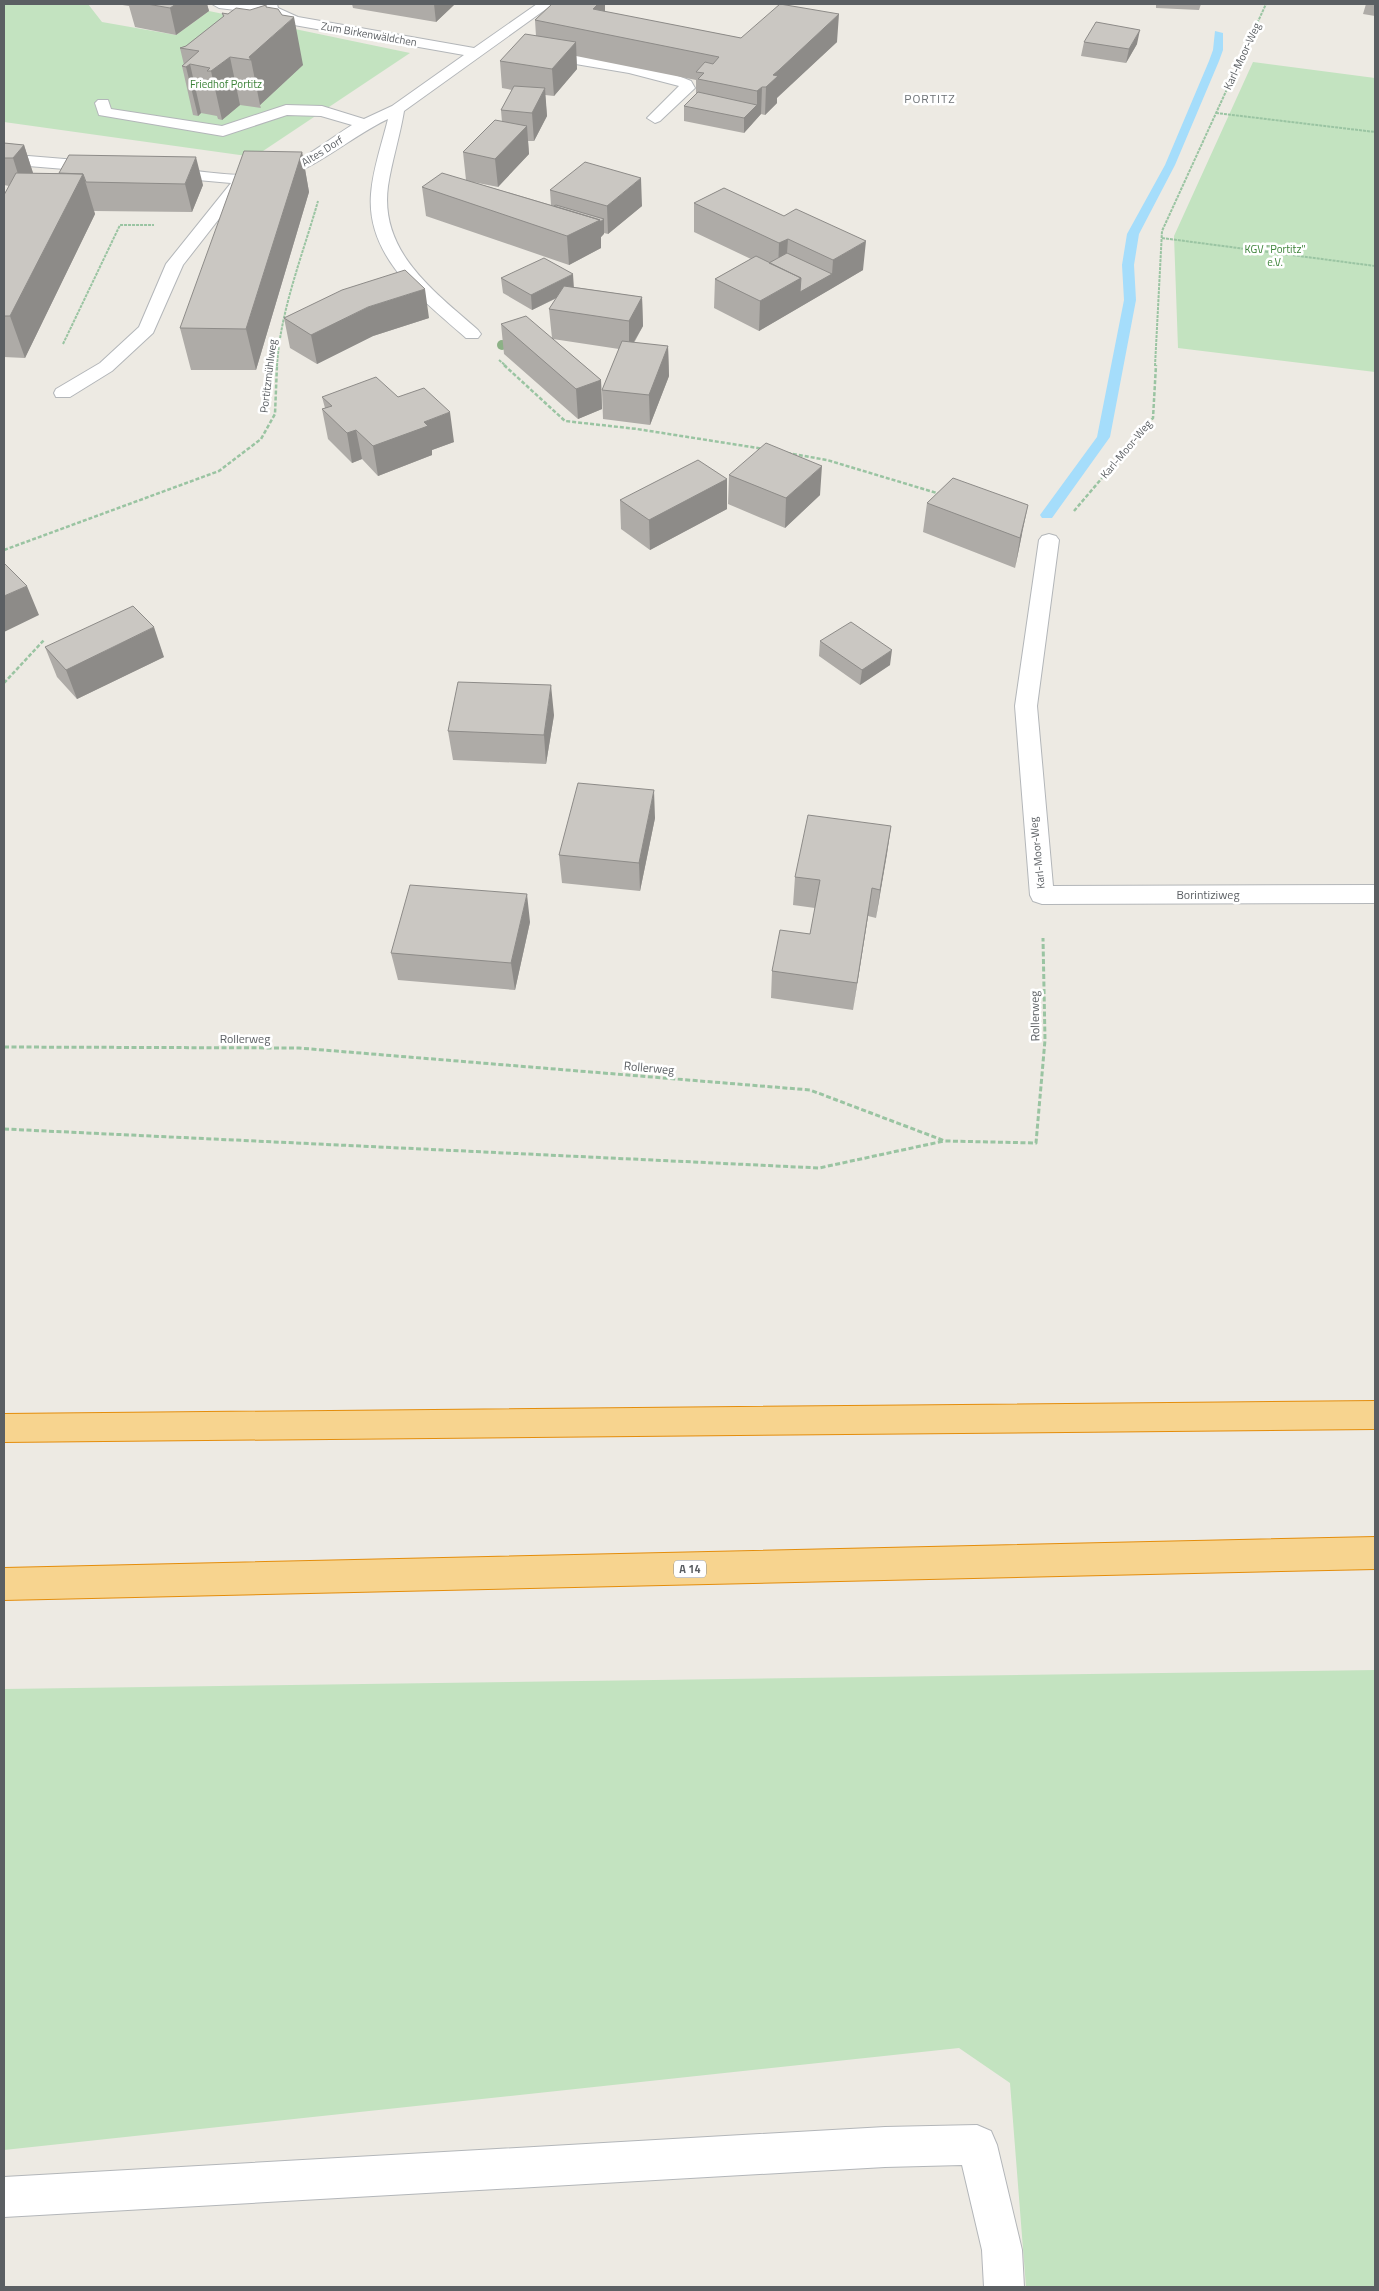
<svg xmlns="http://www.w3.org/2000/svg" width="1379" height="2291" viewBox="0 0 1379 2291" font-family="'Titillium Web',sans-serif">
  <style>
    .green { fill: #c3e3c0 }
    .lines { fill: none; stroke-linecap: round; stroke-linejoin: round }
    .stream { fill: #a5ddfb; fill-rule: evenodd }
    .minor-casing { stroke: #b3b6b9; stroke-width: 2 }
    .highway-casing { stroke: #e48d0b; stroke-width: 2 }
    .path-far2 { stroke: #9ac4a2; stroke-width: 2; stroke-dasharray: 3 1; stroke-linecap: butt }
    .path-far1 { stroke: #9ac4a2; stroke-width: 2.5; stroke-dasharray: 4 2; stroke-linecap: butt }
    .path { stroke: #9ac4a2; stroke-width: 3; stroke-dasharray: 5 2.5; stroke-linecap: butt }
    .minor { fill: #fff; fill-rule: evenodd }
    .highway { fill: #f7d48f; fill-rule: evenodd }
    .tree { fill: #8cb186 }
    .wall { fill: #aeaba7 }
    .shaded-wall { fill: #8d8b88 }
    .building { fill: #cac7c2; stroke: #8d8b88 }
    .labels { text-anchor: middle; stroke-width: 5; stroke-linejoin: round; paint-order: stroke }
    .far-street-label { font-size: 11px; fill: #5b5f63; stroke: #fff }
    .far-park-label { font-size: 11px; fill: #3c8339; stroke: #fff }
    .shield { fill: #fff; stroke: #8c8f92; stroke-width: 1 }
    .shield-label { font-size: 11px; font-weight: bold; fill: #5b5f63 }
    .far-quarter-label { font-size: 12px; letter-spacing: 1px; fill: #6c7175; stroke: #fff }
    .street-label { font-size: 12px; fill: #5b5f63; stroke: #fff }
  </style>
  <rect width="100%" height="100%" fill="#edeae3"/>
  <!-- green -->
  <path class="green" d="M4,4H88L102,22L176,35L209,11L410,53L254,157L4,122Z
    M1253,62L1375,78V372L1178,348L1174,236Z
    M1375,1670V2287H1026L1010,2083L959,2048L4,2150V1689Z"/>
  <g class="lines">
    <!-- stream -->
    <path class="stream" d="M1215,31L1223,33V50L1219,61L1175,165L1139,234L1134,265L1136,300L1110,437L1052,518H1042L1040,515L1097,437L1124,300L1122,265L1127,234L1165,165L1209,61L1213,50Z"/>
    <!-- minor casing -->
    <g class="minor-casing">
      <path id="minor" d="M212,4H277L278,8L298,17L474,48L537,4H553L404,111C400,136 392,160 388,186C379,252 434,291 478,330L481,334L478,338H466C423,300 366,258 371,194C373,168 382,144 388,119C352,136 320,166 282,178C271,182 258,182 247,183L183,265L153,333L112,371L70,397H56L54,393L56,389L100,363L139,327L166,264L231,183L164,177L158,175L156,172L158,169L164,167C199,170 241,181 276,170C303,161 328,140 352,125L321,116L287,115L223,136L99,115L95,103L98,100H108L111,109L222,126L286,105L322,106L364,119L392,106L464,55L294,25L269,14L219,8Z
        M539,50C584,57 650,63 691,81L695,88L660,121L655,123L647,118L679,86L629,73L534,57L532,54L534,51Z
        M4,154L101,162L109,167L101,172L4,164Z
        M1049,534L1056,536L1059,540L1037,706L1053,886L1375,885V903L1042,904L1033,901L1030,895L1015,706L1039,540L1042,536Z
        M977,2125L991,2131L997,2145L1022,2250L1024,2287H984L982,2250L962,2165L885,2167L4,2217V2177L885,2127Z"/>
    </g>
    <!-- highway casing -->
    <g class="highway-casing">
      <path id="highway" d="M1375,1401V1429L4,1442V1414Z
        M1375,1537V1569L4,1600V1568Z"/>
    </g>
    <!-- path-far2 -->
    <path class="path-far2" d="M1216,113L1375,132
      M1162,238L1375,266
      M63,344L120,225H154
      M499,360L506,366
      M277,366C280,311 303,254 318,201
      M1155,366L1162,231L1266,4"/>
    <!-- path-far1 -->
    <path class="path-far1" d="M504,365L565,421L637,429L764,449
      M787,453L827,460L940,494
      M1074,511L1153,418L1156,365
      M4,550L219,471L261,439L275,414L277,365
      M4,683L44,640"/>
    <!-- path -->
    <path class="path" d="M4,1047L299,1048L810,1090L945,1141L1036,1143L1045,1040L1043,938
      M4,1129L819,1168L944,1141"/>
    <!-- minor -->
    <use href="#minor" class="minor"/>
    <!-- highway -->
    <use href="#highway" class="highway"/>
  </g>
  <!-- trees -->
  <circle class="tree" cx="502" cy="345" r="5"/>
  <!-- wall -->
  <path class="wall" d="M116,4H207L209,11L176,35L135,27L129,6Z
    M352,4H455L436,22L353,8Z
    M552,4H605V12L741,38L837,42L777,97V103L765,115L761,114L744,133L684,121V106L696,94V80L576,56L577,69L554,96L545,95L547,116L534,141H528L529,154L498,187L473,182L551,205L550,190L642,206L608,234L604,233L601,237V248L569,265L426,216L422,187L466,180L463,152L502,122L501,110L512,90L502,88L500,61L536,36L535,20Z
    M644,4H656L654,5Z
    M1156,4H1201L1199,10L1156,8Z
    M1366,4H1375V16L1363,14Z
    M266,7L303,65L260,105L261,108L240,105L222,120L218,119L217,116L201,113L198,116L193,115L182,66L184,65L180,48L186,46L223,17L222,13L228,14L250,10Z
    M1084,42L1137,44L1126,63L1081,56Z
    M4,143L24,145L33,173H59L203,185L192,212L94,211L95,214L25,358L4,357V195L9,186L4,185Z
    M302,152L309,192L256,370H191L180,328Z
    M724,188L863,270L759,331L714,308L715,279L751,259L694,232V203Z
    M501,278L574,287L642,297L643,326L634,343L668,346L669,376L650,425L603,419L602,390L619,349L553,339L601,380L602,409L578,419L504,354L501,324L552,338L549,309L557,298L532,310L503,293Z
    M284,318H429L373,336L317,364L290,348Z
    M322,397H398L454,442L432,450V455L378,476L362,459L352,463L328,439L322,409L325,408Z
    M729,475L820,495L785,528L728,504Z
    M727,479V509L650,550L621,529L620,500Z
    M927,503L1022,534L1015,568L923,532Z
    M820,641L890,665L860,685L819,656Z
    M45,647L164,657L77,699L57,677Z
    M554,715L546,764L453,760L448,731Z
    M655,818L640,891L562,883L559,855Z
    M891,826L876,918L868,916L853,1010L771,998L772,971L810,934L815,908L793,905L795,877Z
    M530,922L515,990L398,980L391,953Z"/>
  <!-- shaded-wall -->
  <path class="shaded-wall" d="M176,4H207L209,11L176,35L170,8Z
    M434,4H455L436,22Z
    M598,4H605V24L593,9Z
    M266,5L272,37L294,17L303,65L260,105L251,60L249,57Z
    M839,14L837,42L777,98V103L765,115L766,87L773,75Z
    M1140,30L1137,44L1126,63L1129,49Z
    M576,42L577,69L554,96L552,69Z
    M230,57L240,105L222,120L211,71Z
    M190,64L201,113L198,116L186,67Z
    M762,87L761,114L744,133V118L757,105V91Z
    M545,88L547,116L534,141L532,113Z
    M527,126L529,154L498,187L495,159Z
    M24,145L33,173L22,187L13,158Z
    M302,152L309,192L256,370L246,329Z
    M196,157L203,185L192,212L185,184Z
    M83,174L95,214L25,358L10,316Z
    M641,178L642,206L608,234L607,206Z
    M604,219V234L601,237V248L569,265L567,236L600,220Z
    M788,239L786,268L778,272L779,243Z
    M866,241L863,270L831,289L833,260Z
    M573,274L574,289L532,310L531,295Z
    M832,274L831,289L759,331L760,301L801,278Z
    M425,289L429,318L373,336L317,364L311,335L368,307Z
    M642,297L643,326L629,350V321Z
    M668,346L669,376L650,425L649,395Z
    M601,380L602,409L578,419L576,389Z
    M450,412L454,442L432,450V455L378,476L373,446L424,422Z
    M356,430L362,459L352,463L347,433Z
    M822,466L820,495L785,528L786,498Z
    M727,479V509L650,550L649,520Z
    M1028,505L1022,534L1015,568L1020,538Z
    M27,586L39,615L4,632V596Z
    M154,627L164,657L77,699L66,670Z
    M892,650L890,665L860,685L862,670Z
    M551,685L554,715L546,764L544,735Z
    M654,790L655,818L640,891L639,863Z
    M891,826L887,854L876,918L880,890Z
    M872,888L868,916L853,1010L857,983Z
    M527,894L530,922L515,990L511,963Z"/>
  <!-- building -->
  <path class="building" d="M147,4H176L170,8Z
    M552,4H598L593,9L741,38L780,4L839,14L779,70L773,75L778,76L766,87H762L757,91L698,79L704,73L696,72L705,62L713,64L719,57L535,20Z
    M266,5V7L278,9L282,15L294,17L249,57L251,60L230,57L211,71H207L210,68L190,64L186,67L182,66L199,51L180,48L186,46L224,16L222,13L228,14L236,8L250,10Z
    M1096,22L1140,30L1129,49L1084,42Z
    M525,34L576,42L552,69L500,61Z
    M514,86L545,88L532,113L501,110Z
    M698,92L757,105L744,118L684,106Z
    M495,120L527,126L495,159L463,152Z
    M4,143L24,145L13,158H4Z
    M244,151L302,152L246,329L180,328Z
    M69,155L196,157L185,184L86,182L83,174L59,173Z
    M585,162L641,178L607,206L550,190Z
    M16,173L83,174L10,316H4V195Z
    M442,173L600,220L567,236L422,187Z
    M724,188L784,216L796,209L866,241L833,260L788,239L779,243L694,203Z
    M556,205L604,219L600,222V220L554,206Z
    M787,253L832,274L800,292L801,278L769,263Z
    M756,256L801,278L760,301L715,279Z
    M544,258L573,274L531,295L501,278Z
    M405,270L425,289L368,307L311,335L284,318L342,290Z
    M564,286L642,297L629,321L549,309Z
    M526,316L601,380L576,389L501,324Z
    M622,341L668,346L649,395L602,390Z
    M376,377L398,397L424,388L450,412L424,422L428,426L373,446L356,430L347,433L322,409L332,406L322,397Z
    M766,443L822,466L786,498L729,475Z
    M698,460L727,479L649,520L620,500Z
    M953,478L1028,505L1020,538L927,503Z
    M4,563L27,586L4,596Z
    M133,606L154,627L66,670L45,647Z
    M851,622L892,650L862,670L820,641Z
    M458,682L551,685L544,735L448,731Z
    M578,783L654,790L639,863L559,855Z
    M808,815L891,826L880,890L872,888L857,983L772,971L780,930L810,934L820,880L795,877Z
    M410,885L527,894L511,963L391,953Z"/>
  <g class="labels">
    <!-- far-street labels -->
    <g class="far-street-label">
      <text transform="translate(369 34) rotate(10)" y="4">Zum Birkenwäldchen</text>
      <text transform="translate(1242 56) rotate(-65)" y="4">Karl-Moor-Weg</text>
      <text transform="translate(322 151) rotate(-32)" y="4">Altes Dorf</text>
      <text transform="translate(268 376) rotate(-83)" y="4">Portitzmühlweg</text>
      <text transform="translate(1126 449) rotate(-50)" y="4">Karl-Moor-Weg</text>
      <text transform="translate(1037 853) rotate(-96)" y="4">Karl-Moor-Weg</text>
    </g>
    <!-- far-park labels -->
    <g class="far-park-label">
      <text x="226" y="88">Friedhof Portitz</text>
      <text x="1275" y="253">KGV "Portitz"<tspan x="1275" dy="13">e.V.</tspan></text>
    </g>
    <!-- shield labels -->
    <rect class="shield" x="674" y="1560.5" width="32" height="17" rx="4"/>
    <g class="shield-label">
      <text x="690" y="1573">A 14</text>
    </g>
    <!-- far-quarter labels -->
    <g class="far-quarter-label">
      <text x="930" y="103">PORTITZ</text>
    </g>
    <!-- street labels -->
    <g class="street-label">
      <text x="1208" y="899">Borintiziweg</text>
      <text transform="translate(1035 1016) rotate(-91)" y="4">Rollerweg</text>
      <text x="245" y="1043">Rollerweg</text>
      <text transform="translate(649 1068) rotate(5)" y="4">Rollerweg</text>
    </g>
  </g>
  <!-- border -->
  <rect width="1379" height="2291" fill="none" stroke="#5b5f63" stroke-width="10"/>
</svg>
